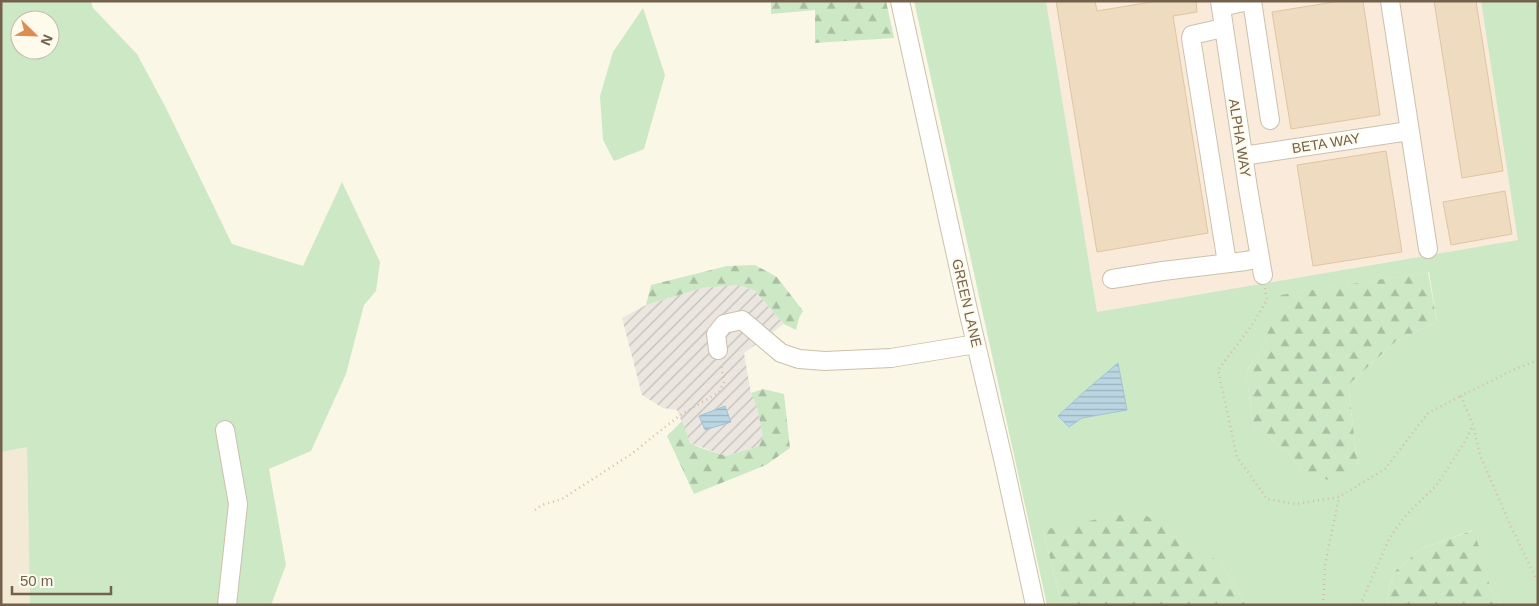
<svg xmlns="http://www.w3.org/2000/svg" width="1539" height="606" viewBox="0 0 1539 606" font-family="Helvetica,sans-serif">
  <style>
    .residential { fill: #f2ead5 }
    .commercial { fill: #faeada }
    .industrial { fill: url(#industrial-furrows) }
    .grass { fill: #cce8c5; fill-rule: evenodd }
    .forest { fill: url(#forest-firs) }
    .water { fill: url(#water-rules); stroke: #a2c3d4 }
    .building { fill: #efdbbf; stroke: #e0c5a1 }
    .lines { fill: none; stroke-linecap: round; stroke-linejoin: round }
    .minor-casing { stroke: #ccc0ad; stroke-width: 20 }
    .path { stroke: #d3bfa2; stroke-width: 2.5; stroke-dasharray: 1 4; stroke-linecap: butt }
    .minor { stroke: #fff; stroke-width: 18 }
    .labels { text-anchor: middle; stroke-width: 4; stroke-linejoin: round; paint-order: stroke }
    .street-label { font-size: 14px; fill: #73614c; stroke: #fefaec }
  </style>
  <defs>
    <pattern id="industrial-furrows" width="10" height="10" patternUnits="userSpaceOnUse" patternTransform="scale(1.25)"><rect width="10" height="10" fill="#ebe7e0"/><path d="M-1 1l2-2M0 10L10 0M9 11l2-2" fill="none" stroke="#c3bfb8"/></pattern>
    <pattern id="forest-firs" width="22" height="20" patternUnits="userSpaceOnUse" patternTransform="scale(1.25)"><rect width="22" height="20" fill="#cce8c5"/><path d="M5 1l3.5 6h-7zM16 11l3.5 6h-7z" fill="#aabfa2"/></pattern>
    <pattern id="water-rules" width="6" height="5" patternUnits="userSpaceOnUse" patternTransform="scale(1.25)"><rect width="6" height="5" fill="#bbd6e3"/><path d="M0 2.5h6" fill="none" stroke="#9cb1ba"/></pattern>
  </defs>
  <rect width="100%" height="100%" fill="#fbf7e6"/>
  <!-- residential -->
  <path class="residential" d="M27,447L30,605H1V452Z"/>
  <!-- commercial -->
  <path class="commercial" d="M1046,1H1481L1519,240L1097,312Z"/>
  <!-- industrial -->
  <path class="industrial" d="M739,285L755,291L784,324L744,353L751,393L757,407L763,437L759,446L726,456L690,443L677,410L663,408L642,395L622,318L646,305L702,288Z"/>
  <!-- grass -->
  <path class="grass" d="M1,1H91L93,8L137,54L166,108L232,244L303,266L342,182L380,262L376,291L364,305L346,374L311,451L269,469L286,565L271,605H30L27,447L1,452ZM20,20H50V50H20Z
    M914,1H1046L1097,312L1518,240L1481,1H1538V605H1503L1491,590L1473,530L1421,549L1394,572L1387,600L1388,605H1246L1222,564L1043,530L1062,605H1047ZM1429,272L1437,322L1396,341L1348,385L1358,467L1301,470L1289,453L1253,424L1246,371L1262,350L1281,295ZM1118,363L1126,410L1081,418Z
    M643,8L665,75L644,149L614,161L603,140L600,96L613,52Z"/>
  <!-- forest -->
  <path class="forest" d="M771,1H886L894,38L815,43V10L771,14Z
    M755,265L777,277L803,311L799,318L796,330L784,324L755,291L739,285L702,288L646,305L651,285L727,266Z
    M1428,272L1437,322L1396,341L1348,385L1358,467L1331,481L1301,470L1289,453L1253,424L1246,371L1262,350L1280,295Z
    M763,389L784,394L790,448L766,465L694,494L667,436L682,421L690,443L701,448L726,456L759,446L763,437L757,407L751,393Z
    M1139,511L1222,564L1246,605H1062L1043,530Z
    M1474,530L1491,590L1503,605H1388L1387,600L1394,572L1421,549Z"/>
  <!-- water -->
  <path class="water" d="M1118,363L1127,410L1082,418L1069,427L1058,416L1084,392Z
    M725,406L731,422L705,430L699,416Z"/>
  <!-- building -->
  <path class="building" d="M1056,1H1095L1097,11L1157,1H1196L1197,12L1173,16L1208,233L1097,252Z
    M1340,1H1363L1380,115L1291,129L1272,12Z
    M1434,1H1476L1503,171L1462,178Z
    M1386,151L1402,252L1313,266L1297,165Z
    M1505,191L1512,234L1451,245L1443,202Z"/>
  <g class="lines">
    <!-- minor casing -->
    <g class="minor-casing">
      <path id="minor" d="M900,1L968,310L1004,463L1035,605
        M1220,1L1248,188L1263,275
        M1252,1L1270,120
        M1390,1L1428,249
        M1221,7L1248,1
        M1223,28L1192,35L1191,38L1227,263
        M1243,156L1409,131
        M1112,279L1163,271L1246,261L1260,258
        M718,350L716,334L724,324L742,320L781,353L799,359L825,361L891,358L976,344
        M225,430L238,504L227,605"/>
    </g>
    <!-- path -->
    <path class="path" d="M1265,288L1267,300L1252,325L1218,370L1237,457L1267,499L1296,504L1339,497L1385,469L1428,413L1461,396
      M1538,360L1515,369L1461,396L1473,425L1480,455L1509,522L1538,583
      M535,510L542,505L562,499L630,455L679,416L719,392L724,382L721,364
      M1323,605L1325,565L1339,497
      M1360,605L1390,537L1406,515L1436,486L1466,440L1472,426"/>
    <!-- minor -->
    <use href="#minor" class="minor"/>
  </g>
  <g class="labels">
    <!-- street labels -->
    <g class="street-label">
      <text transform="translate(1240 138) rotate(81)" y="5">ALPHA WAY</text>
      <text transform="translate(1326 143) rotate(-9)" y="5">BETA WAY</text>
      <text transform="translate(967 303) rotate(77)" y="5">GREEN LANE</text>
    </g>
  </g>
  <!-- border -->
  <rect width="1539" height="606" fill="none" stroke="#73614c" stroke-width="5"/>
  <!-- north arrow -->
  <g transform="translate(35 35) rotate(113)"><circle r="24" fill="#fefaec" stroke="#c6bdac"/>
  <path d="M0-4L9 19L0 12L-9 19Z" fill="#dd8d53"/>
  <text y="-8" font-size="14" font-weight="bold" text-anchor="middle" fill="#73614c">N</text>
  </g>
  <!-- scale -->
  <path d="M12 586v8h99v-8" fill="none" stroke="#73614c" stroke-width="2.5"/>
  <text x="20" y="586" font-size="15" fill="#73614c" stroke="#fefaec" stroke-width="4" paint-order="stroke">50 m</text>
</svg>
